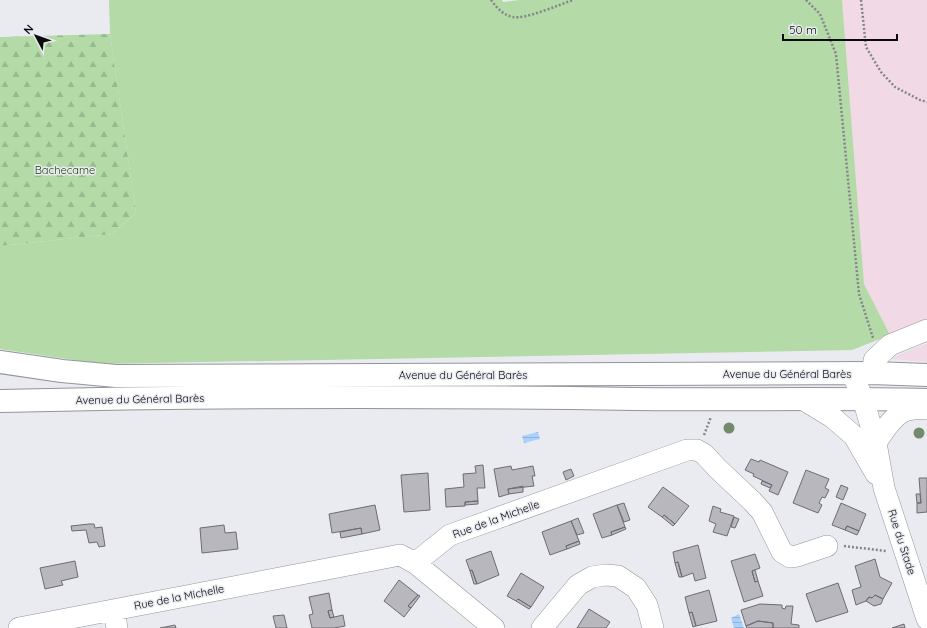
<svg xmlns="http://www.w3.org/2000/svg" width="927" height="628" viewBox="0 0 927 628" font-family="Quicksand,sans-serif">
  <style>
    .industrial { fill: #f1dae6 }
    .green { fill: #b3daa7 }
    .forest { fill: url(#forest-firs) }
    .water { fill: url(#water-rules) }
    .building { fill: #b9b7be; stroke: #6e6c72 }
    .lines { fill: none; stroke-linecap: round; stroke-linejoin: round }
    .minor-casing { stroke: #93959b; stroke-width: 22 }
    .major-casing { stroke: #93959b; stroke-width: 24 }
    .path { stroke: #848589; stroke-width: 2.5; stroke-dasharray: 2 2; stroke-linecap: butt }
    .minor { stroke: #fff; stroke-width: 21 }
    .major { stroke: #fff; stroke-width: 22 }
    .tree { fill: #738b6c }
    .labels { text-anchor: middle; stroke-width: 3; stroke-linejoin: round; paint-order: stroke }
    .park-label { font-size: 11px; fill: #133c00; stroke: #e9ebf1 }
    .street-label { font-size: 11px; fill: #0b0b0d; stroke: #e9ebf1 }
  </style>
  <defs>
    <pattern id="forest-firs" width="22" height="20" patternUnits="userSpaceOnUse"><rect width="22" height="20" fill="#b3daa7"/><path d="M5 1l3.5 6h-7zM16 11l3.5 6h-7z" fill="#99ba8f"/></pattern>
    <pattern id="water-rules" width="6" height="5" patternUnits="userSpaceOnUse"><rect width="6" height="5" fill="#a9d1fc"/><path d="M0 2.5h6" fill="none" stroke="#90b2d7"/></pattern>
  </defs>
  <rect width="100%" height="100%" fill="#e9ebf1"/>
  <!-- industrial -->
  <path class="industrial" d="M842,0H927V329L890,335L864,284Z
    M927,343V362L890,359Z"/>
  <!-- green -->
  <path class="green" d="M109,0H502L503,2L519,0H842L864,284L890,335L852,350L101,364L0,349V246L112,234L136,213L110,34Z"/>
  <!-- forest -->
  <path class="forest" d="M110,34L136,213L112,234L0,246V37Z"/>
  <!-- water -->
  <path class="water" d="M538,432L540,439L524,443L522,436Z
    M739,614L744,628H734L731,618Z"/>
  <!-- building -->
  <path class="building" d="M751,459L759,462L760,460L788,472L778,495L769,491L772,485L753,476L754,474L745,470Z
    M483,465L485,488H477L478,501L465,502V506L446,507L445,489L464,487L463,474L476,473L475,466Z
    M511,466L512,470L533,466L535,476H532L534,486L508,489L509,494L499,497L494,469Z
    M571,469L574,476L566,480L563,472Z
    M806,470L829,479L825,488L829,490L825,498L822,497L819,503L822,505L818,513L793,503Z
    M428,473L430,510L404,512L401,475Z
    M919,478H927V512L917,513V503H921Z
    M762,481L772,485L770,488L761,484Z
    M841,485L848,488L843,500L836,497Z
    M523,486V492L509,494L508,489Z
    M663,487L689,506L675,524L664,515L662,517L648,507Z
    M916,494H920L921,503H917Z
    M478,501V504L465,505V502Z
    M624,503L630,520L624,522L617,505Z
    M841,503L866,514L859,531L847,526L845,530L832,525Z
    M375,505L380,530L362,534L361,528L332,533L329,514Z
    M617,505L625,527L611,532L612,535L602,538L593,514Z
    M713,506L721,509L720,512L734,516L727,536L713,532L716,524L709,521Z
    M664,515L675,524L673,526L662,517Z
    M734,517L739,519L735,528L731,527Z
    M578,518L584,533L577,535L571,521Z
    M571,521L579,541L566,546L567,549L550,555L542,532Z
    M89,524H94L95,528L102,527L105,546L99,547L97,542L89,543L86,530L72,531L71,526Z
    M224,525L225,533L236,532L238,549L202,553L200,528Z
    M847,526L859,531L857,535L845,530Z
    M625,527L626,529L612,535L611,532Z
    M361,528L362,534L341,538L340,532Z
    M579,541L580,544L567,549L566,546Z
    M698,545L706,578L695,581L693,573L682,577L678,562L675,563L673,552Z
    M491,551L499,575L477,584L472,570L470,571L466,560Z
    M755,554L760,568L752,571L755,582L758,581L763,596L744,602L731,561Z
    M875,559L880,577L892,583L883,599L875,595L872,598L869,597L866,601L856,605L852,590L861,587L855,566Z
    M75,561L78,577L61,581L63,585L45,589L40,568Z
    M678,562L682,577H679L675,563Z
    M472,570L477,584H474L470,571Z
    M755,570L758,581L755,582L752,571Z
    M521,573L544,587L531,607L518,599L516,601L507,596Z
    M399,580L418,595L408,606L411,608L404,617L384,601Z
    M838,583L848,612L816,622L806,594Z
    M709,590L717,621L696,626L692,612L689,613L685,597Z
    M329,593L332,610L328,611L330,618L343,615L345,626L334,628H312L309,615L313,614L309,597Z
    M418,595L420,596L411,608L408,606Z
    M875,595L883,599L881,604L874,606L866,601L869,597L872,598Z
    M518,599L531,607L529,609L516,601Z
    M760,604L782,605V608L785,609L786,606H793L791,624L799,625V628H773V623L758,621L746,626L741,610Z
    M589,609L610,622L606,628H577Z
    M332,610L334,617L330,618L328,611Z
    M692,612L696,626L693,627L689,613Z
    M284,615L287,628H276L273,616Z
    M758,621L773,623V628H747L746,626Z
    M904,624L905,628H892Z
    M175,625L176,628H160Z"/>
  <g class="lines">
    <!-- minor casing -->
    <g class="minor-casing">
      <path id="minor" d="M852,373L863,399L876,443L884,488L927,619
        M873,373L874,360L890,345L927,330
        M804,400L832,417L854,436L876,474
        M876,443C883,432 894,413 908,410C914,408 921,409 927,409
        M415,563L450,535L687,450H697L704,454L718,469L752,501L762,512L782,552L790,557L797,556L827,546
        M114,610L117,628
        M19,628L400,555L415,563L494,628
        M542,628L578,585L592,577L605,575L618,576L636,588L647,605L653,628"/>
    </g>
    <!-- major casing -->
    <g class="major-casing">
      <path id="major" d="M0,362L62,371L116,376L873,373L927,375
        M0,401C211,396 422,396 634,399C731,400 829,398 927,400"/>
    </g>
    <!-- path -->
    <path class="path" d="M491,0C497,8 503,15 513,17C524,20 561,4 573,0
      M806,0L820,14L836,54L859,294L873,338
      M861,0L866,47L881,72L895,87L920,100L927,102
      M704,435L711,417
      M844,546L886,551"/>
    <!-- minor -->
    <use href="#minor" class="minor"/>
    <!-- major -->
    <use href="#major" class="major"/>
  </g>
  <!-- trees -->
  <g class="tree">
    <circle cx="729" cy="428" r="5.5"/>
    <circle cx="919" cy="433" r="5.5"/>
  </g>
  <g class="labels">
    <!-- park labels -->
    <g class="park-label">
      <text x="65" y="174">Bachecame</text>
    </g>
    <!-- street labels -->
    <g class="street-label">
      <text x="787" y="378">Avenue du Général Barès</text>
      <text x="463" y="379">Avenue du Général Barès</text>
      <text transform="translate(140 399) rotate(-1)" y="4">Avenue du Général Barès</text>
      <text transform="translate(496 519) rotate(-20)" y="4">Rue de la Michelle</text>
      <text transform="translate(902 542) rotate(72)" y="4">Rue du Stade</text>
      <text transform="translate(179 597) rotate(-11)" y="4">Rue de la Michelle</text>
    </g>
  </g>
  <!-- north arrow -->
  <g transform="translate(36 36) rotate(311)" stroke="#e9ebf1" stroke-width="3" paint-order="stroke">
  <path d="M0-3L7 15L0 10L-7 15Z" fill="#0b0b0d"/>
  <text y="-6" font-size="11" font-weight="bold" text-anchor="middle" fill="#0b0b0d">N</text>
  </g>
  <!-- scale -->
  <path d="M783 34v6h114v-6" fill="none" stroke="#0b0b0d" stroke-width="2"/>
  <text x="789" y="34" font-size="12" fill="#0b0b0d" stroke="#e9ebf1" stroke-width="3" paint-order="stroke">50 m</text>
</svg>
